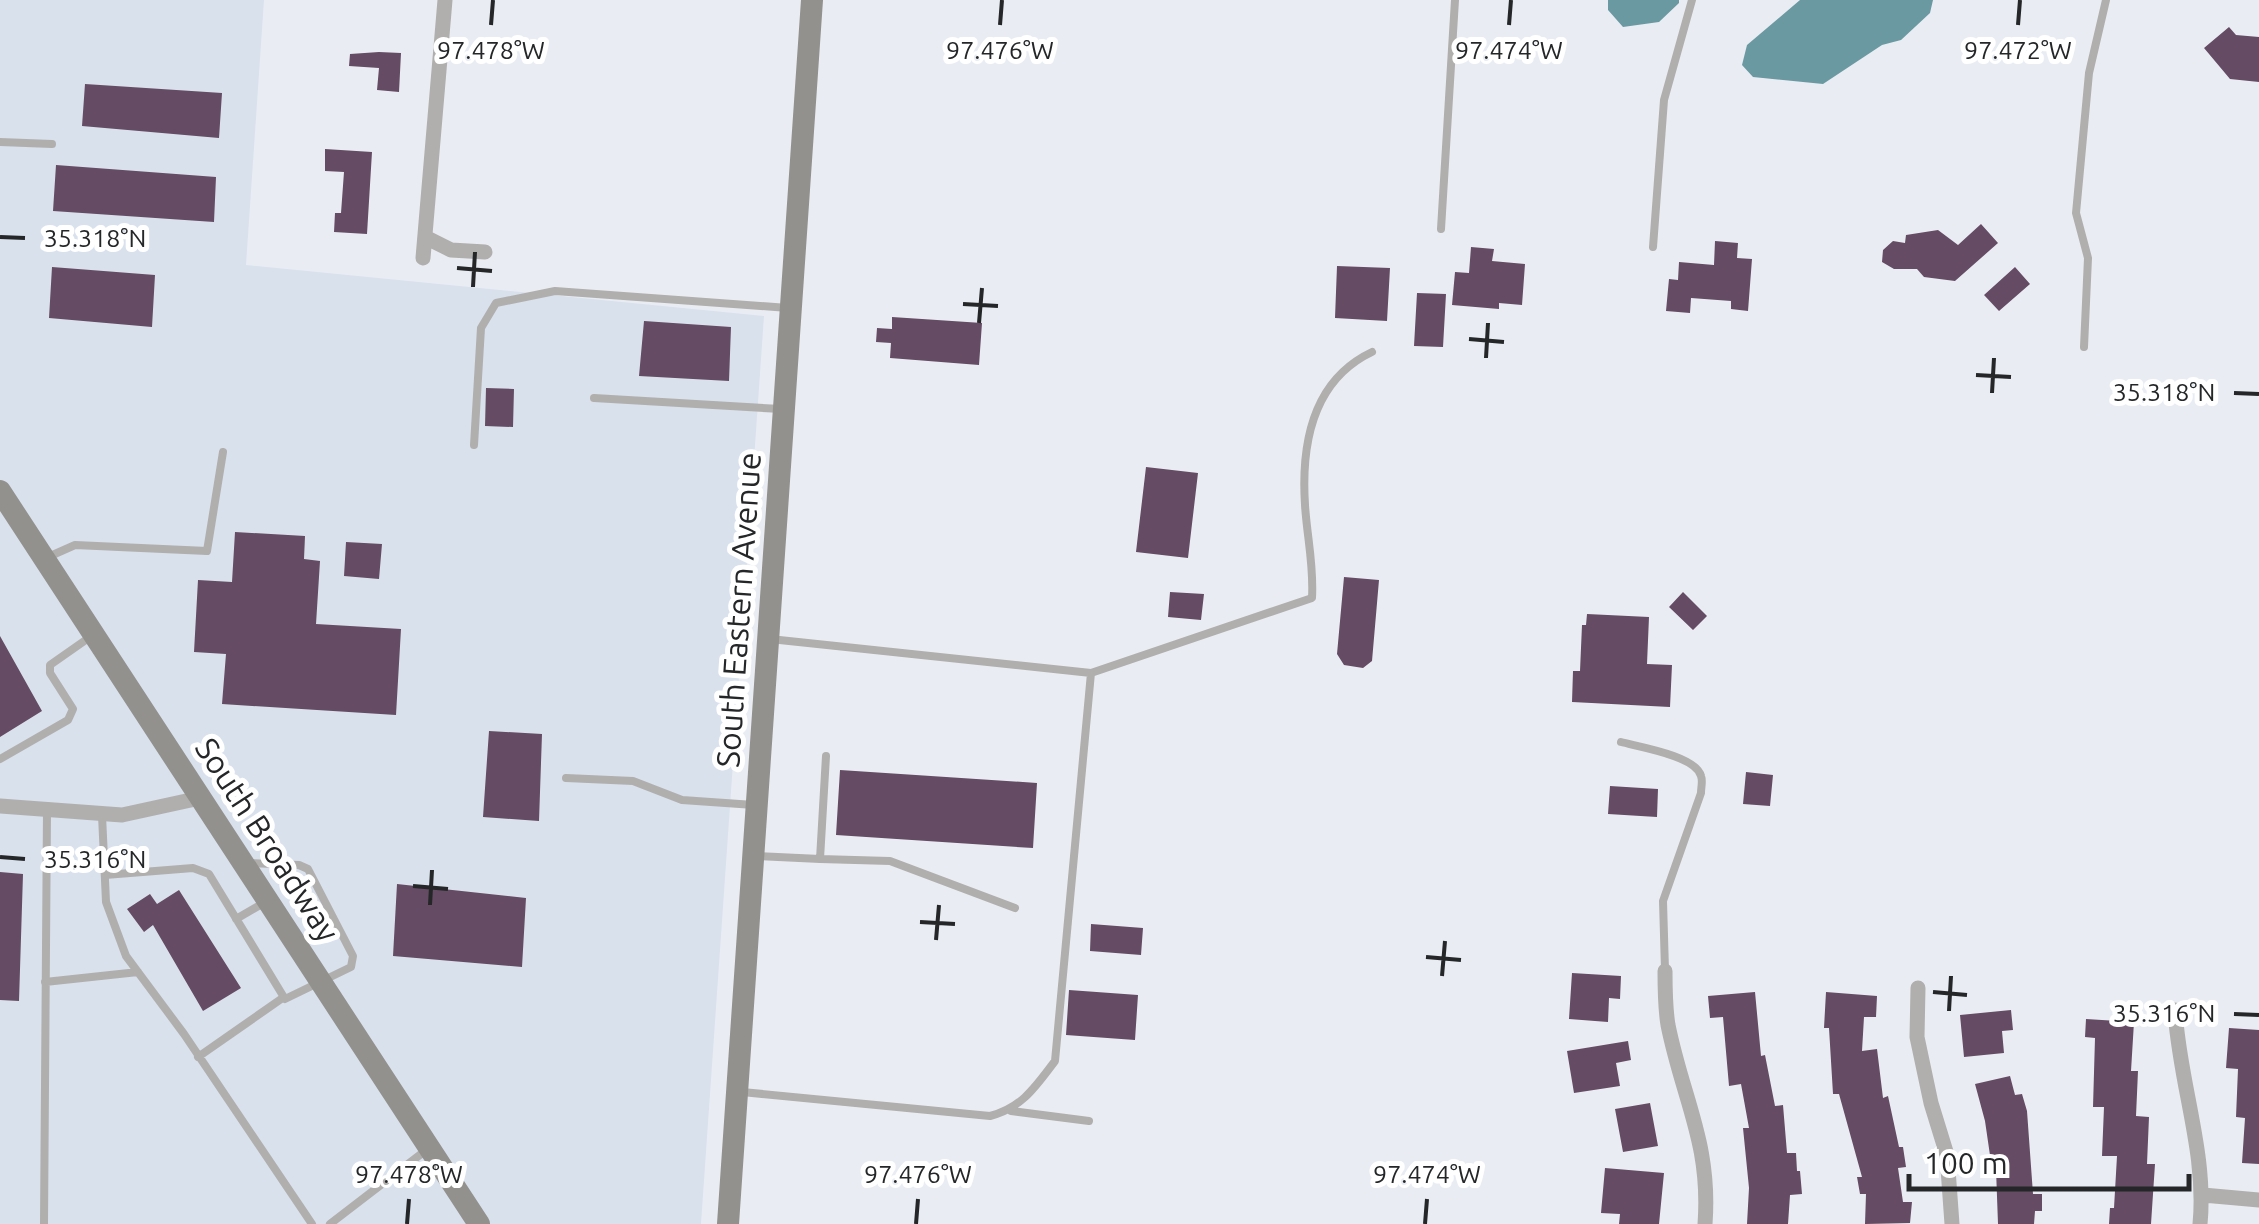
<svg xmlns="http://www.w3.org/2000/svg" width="2259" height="1224" viewBox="0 0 2259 1224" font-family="Ubuntu,sans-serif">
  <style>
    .built { fill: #d9e1ed }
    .water { fill: #6a99a2 }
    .building { fill: #654b64 }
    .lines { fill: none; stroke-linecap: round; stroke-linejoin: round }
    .lane { stroke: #b0afad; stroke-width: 8 }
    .street { stroke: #b0afad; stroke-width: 15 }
    .secondary { stroke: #93918d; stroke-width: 22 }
    .ticks { fill: none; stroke: #242628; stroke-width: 4 }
    .labels { text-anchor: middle; stroke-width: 10; stroke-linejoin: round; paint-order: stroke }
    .street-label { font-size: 32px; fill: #242628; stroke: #fff }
    .ticks-label { font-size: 25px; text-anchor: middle; fill: #242628; stroke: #fff; stroke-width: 10; stroke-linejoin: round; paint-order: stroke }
  </style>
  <rect width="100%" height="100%" fill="#e9edf3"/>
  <!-- built -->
  <path class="built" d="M0,0H264L246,265L764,316L701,1224H0Z"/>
  <!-- water -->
  <path class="water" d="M1608,0H1679V3L1659,22L1623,27L1608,10Z
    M1800,0H1933L1930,13L1901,40L1882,45L1823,84L1753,77L1742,65L1747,45Z"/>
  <!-- building -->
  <path class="building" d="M2229,27L2236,35L2259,37V82L2230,79L2204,48Z
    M379,52L401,53L399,92L377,90L379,68L349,66L350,54Z
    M85,84L222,93L219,138L82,126Z
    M325,149L372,152L367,234L334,232L335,213H341L344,172L325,171Z
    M56,165L216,177L214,222L53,211Z
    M1981,224L1998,243L1955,281L1924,277L1917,269H1894L1882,262L1883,250L1893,241L1905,243L1906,235L1938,230L1958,245Z
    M1715,241L1738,243L1737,258L1752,259L1748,311L1731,309V301L1691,298L1690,313L1666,311L1669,279L1678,280L1679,262L1714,265Z
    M1471,247L1494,249L1492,261L1525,264L1522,305L1499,303V309L1452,305L1455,272L1469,273Z
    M1337,266L1390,268L1387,321L1335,318Z
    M52,267L155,275L152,327L49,318Z
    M2015,267L2030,284L1999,311L1984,295Z
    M1417,293L1446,294L1443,347L1414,346Z
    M892,317L982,323L979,365L890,358L891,343L876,342L877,328L892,329Z
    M644,321L731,327L729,381L639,376Z
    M486,388L514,389L513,427L485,426Z
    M1146,467L1198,473L1188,558L1136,552Z
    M235,532L305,536L304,559L320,561L316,624L401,629L396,715L222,704L226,654L194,652L198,580L232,582Z
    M346,542L382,544L379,579L344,576Z
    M1344,577L1379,580L1372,661L1363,668L1344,665L1337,654Z
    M1170,592L1204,594L1201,620L1168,617Z
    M1683,592L1707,616L1693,630L1669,607Z
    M1587,614L1649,617L1647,664L1672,665L1670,707L1572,702L1573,671H1580L1582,625H1586Z
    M0,636L42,711L0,737Z
    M489,731L542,734L539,821L483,817Z
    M840,770L1037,783L1033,848L836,835Z
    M1746,772L1773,775L1770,806L1743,804Z
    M1610,786L1658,789L1657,817L1608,814Z
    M0,872L23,874L19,1001L0,1000Z
    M397,884L526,898L522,967L393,956Z
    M179,890L241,988L203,1011L153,925L144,932L127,909L150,894L157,904Z
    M1091,924L1143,928L1141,955L1090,951Z
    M1572,973L1621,976L1620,999L1609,998L1608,1022L1569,1019Z
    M1069,990L1138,995L1135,1040L1066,1035Z
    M1755,992L1761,1056L1765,1055L1775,1106L1783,1105L1787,1153H1796L1797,1171H1800L1802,1194L1790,1195L1788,1224H1747L1749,1188L1743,1128H1749L1741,1084L1729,1086L1723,1017L1710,1018L1708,996Z
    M1826,992L1877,996L1876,1017H1864L1862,1051L1877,1049L1883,1098L1888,1096L1899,1147H1903L1906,1167L1898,1168L1903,1202H1912L1910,1223L1865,1224L1866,1194H1860L1857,1177H1862L1839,1094H1833L1829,1028H1824Z
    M2011,1010L2013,1030L2002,1031L2004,1053L1964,1057L1960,1015Z
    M2086,1019L2134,1022L2131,1071H2138L2136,1116L2149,1117L2147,1164H2155L2151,1224H2109L2110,1208H2114L2117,1156H2102L2104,1107H2093L2095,1038L2085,1037Z
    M2229,1028L2259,1030V1164L2242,1163L2245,1118L2236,1117L2238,1069L2226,1068Z
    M1628,1041L1631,1060L1616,1063L1620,1086L1574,1093L1567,1051Z
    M2010,1076L2015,1095L2022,1094L2027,1111L2033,1194H2042V1211H2035L2034,1224H1998L1996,1169H1992L1985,1121L1975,1084Z
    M1650,1103L1658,1146L1623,1152L1615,1109Z
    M1605,1168L1664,1173L1659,1224H1619L1620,1214L1601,1213Z"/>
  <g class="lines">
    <!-- lane -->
    <path class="lane" d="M0,142L52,144
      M1441,229L1455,0
      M1653,247L1664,100L1692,0
      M2084,347L2088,258L2076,213L2089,73L2106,0
      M594,398L781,409
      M474,445L481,328L496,303L555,291L788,308
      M48,557L75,545L207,551L223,452
      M770,639L1091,673L1312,598C1314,565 1307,537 1305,505C1301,443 1313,380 1372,352
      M1621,742C1640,747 1696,756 1701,776C1703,781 1701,787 1701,793L1663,901L1665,970
      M0,759L68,720L73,709L50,673V665L90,637
      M566,778L633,781L682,800L754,805
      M102,815L106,902L126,956L184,1034L312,1224
      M759,856L820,859L826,756
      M820,859L890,861L1015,908
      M105,875L193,868L209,874L285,999L351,967L353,956L308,869L299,865L248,863
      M236,919L267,901
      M45,982L138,972
      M198,1057L284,997
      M742,1092L990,1116C1022,1108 1036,1086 1055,1061L1091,673
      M1011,1111L1089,1121
      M44,1224L47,810
      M330,1224L425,1151"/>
    <!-- street -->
    <path class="street" d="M425,237L451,250L485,252
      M423,258L445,0
      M0,806L122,815L200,798
      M1665,971C1665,989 1665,1007 1668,1025C1683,1100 1711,1143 1705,1224
      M1918,988L1917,1037L1931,1103L1947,1155L1952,1224
      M2175,1010C2179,1082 2207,1152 2200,1224
      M2203,1195L2259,1200"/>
    <!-- secondary -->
    <path class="secondary" d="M0,491L479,1224
      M728,1224L812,0"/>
  </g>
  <!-- ticks -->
  <path class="ticks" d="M491,25L493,0M1000,25L1002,0M1509,25L1511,0M2018,25L2020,0M0,237L25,238M457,268L492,271M473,287L475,252M963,304L998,306M979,323L982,288M1469,339L1504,342M1486,358L1488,323M1976,375L2011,377M1992,393L1994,358M2234,393L2259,394M0,857L25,859M413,886L448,889M430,905L432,870M920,922L955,924M936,940L939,905M1426,957L1461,960M1442,976L1445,941M1933,992L1967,995M1949,1011L1951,976M2234,1014L2259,1015M407,1224L409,1199M916,1224L918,1199M1425,1224L1427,1199"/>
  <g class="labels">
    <!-- street labels -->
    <g class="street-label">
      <text transform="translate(739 610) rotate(-86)" y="11">South Eastern Avenue</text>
      <text transform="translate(267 840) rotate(57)" y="11">South Broadway</text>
    </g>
  </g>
  <g class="ticks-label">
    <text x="491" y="59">97.478°W</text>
    <text x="1000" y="59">97.476°W</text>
    <text x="1509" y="59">97.474°W</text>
    <text x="2018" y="59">97.472°W</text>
    <text x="95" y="247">35.318°N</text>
    <text x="2164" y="401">35.318°N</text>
    <text x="95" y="868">35.316°N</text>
    <text x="2164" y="1022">35.316°N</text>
    <text x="409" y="1183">97.478°W</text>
    <text x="918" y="1183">97.476°W</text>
    <text x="1427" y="1183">97.474°W</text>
  </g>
  <!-- scale -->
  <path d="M1909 1174v15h280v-15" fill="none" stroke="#242628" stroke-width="5"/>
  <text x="1924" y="1174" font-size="30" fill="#242628" stroke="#ffffff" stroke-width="8" paint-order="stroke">100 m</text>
</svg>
